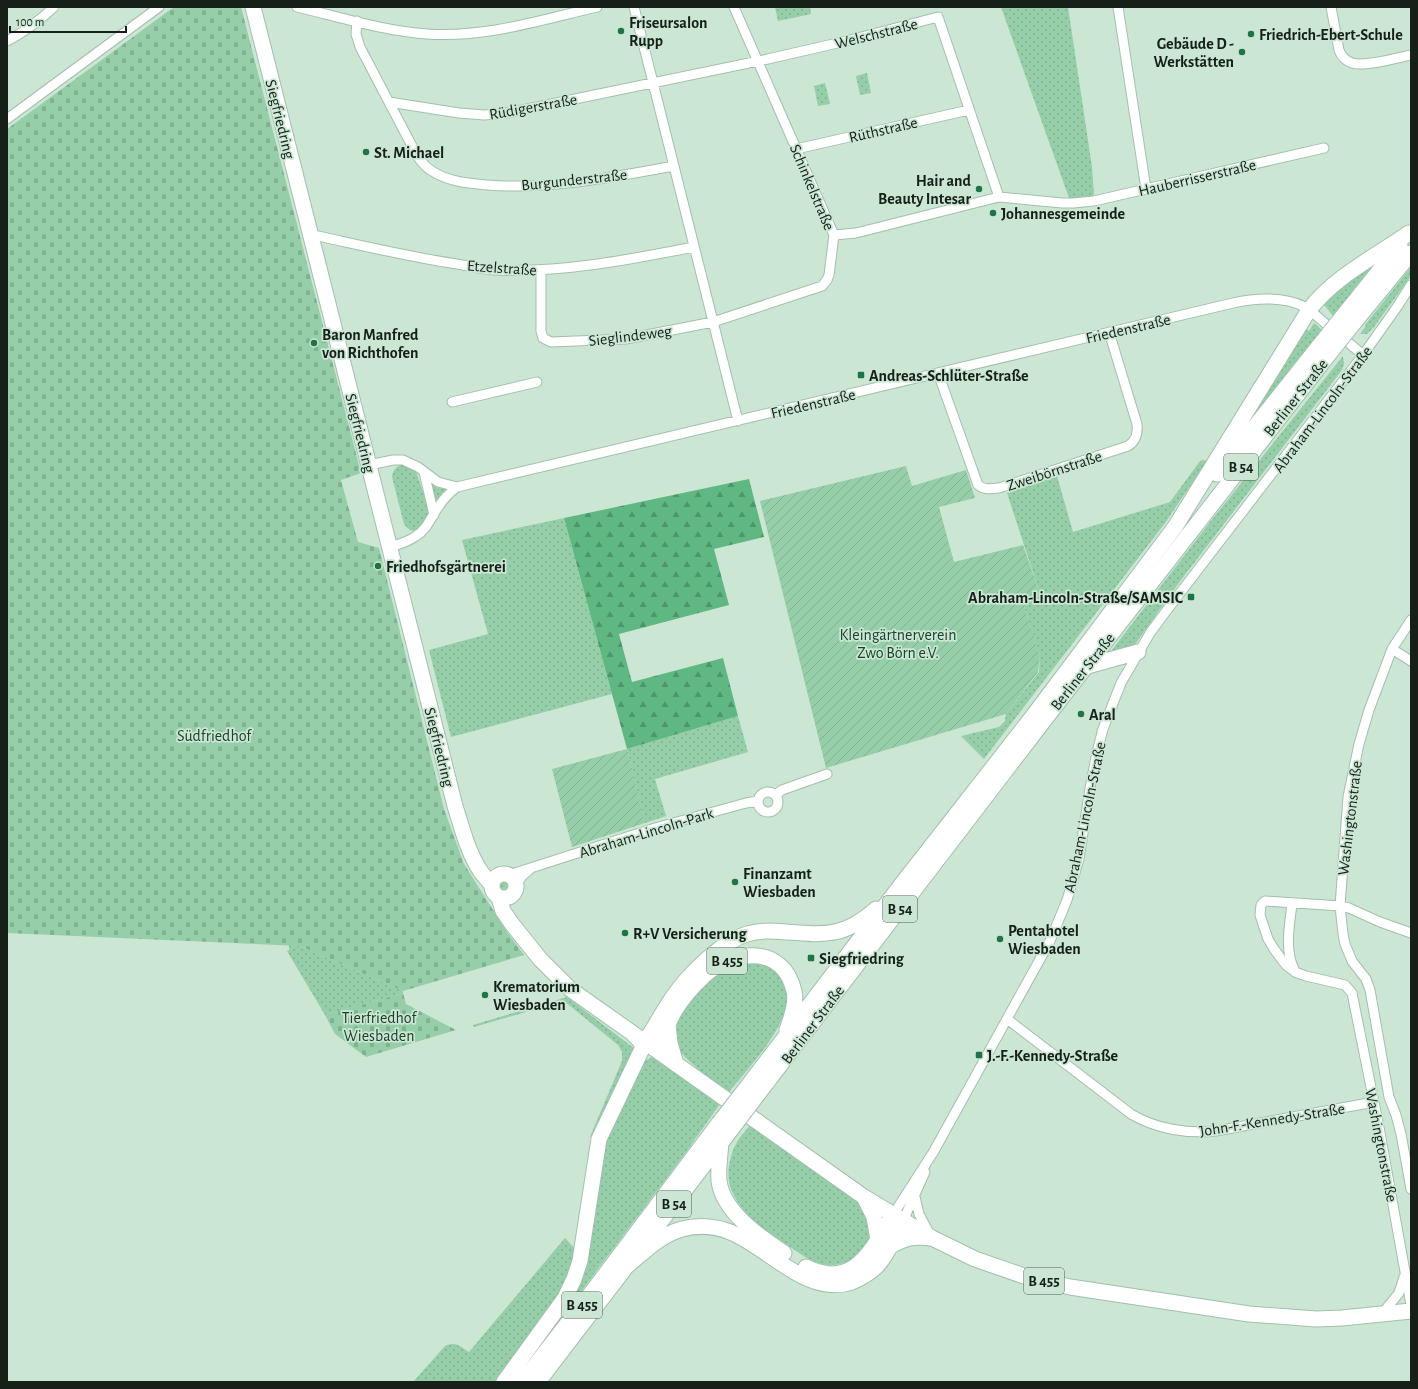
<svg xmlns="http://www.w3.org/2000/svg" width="1418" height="1389" viewBox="0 0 1418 1389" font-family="'Alegreya Sans',sans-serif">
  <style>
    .grass { fill: url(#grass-dots) }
    .forest { fill: url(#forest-firs) }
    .cemetery { fill: url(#cemetery-stones) }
    .garden { fill: url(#garden-furrows) }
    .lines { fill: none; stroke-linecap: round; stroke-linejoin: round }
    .minor-casing { stroke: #a3bfac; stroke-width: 11 }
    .primary-casing { stroke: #a3bfac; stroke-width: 17 }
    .trunk-casing { stroke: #a3bfac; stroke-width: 17 }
    .minor { stroke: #fff; stroke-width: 9 }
    .primary { stroke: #fff; stroke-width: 15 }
    .trunk { stroke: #fff; stroke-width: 15 }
    .primary-bridge-casing { stroke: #a3bfac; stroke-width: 17; stroke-linecap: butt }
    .trunk-bridge-casing { stroke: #a3bfac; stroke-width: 17; stroke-linecap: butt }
    .primary-bridge { stroke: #fff; stroke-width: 15 }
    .trunk-bridge { stroke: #fff; stroke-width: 15 }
    .poi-dot { fill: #1f7447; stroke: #cbe7d4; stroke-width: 1.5 }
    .labels { text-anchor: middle; stroke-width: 3.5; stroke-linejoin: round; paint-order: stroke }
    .shield { fill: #cbe7d4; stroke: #4c5c51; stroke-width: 1 }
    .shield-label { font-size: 15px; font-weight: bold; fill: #162019 }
    .poi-label { font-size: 16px; font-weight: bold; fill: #162019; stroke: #cbe7d4; text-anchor: start }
    .street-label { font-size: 16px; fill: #162019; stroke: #cbe7d4 }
    .park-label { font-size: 16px; fill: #1b412a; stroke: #cbe7d4 }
  </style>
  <defs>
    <pattern id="grass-dots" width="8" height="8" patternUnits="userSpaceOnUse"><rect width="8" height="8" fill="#95cea8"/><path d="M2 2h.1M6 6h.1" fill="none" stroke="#80b190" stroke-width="1.8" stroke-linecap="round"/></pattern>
    <pattern id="forest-firs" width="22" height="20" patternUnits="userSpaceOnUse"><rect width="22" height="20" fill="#5fb882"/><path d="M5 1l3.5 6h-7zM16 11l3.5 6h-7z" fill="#4d956a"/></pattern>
    <pattern id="cemetery-stones" width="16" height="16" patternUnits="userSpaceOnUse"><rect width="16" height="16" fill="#95cea8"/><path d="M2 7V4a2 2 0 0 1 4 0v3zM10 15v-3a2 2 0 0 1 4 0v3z" fill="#80b190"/></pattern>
    <pattern id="garden-furrows" width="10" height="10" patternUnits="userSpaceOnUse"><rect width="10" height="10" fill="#95cea8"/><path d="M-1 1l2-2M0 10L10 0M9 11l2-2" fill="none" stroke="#80b190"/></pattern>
  </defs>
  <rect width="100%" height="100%" fill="#cbe7d4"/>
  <!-- grass -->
  <path class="grass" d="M775,7H810L811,14L778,21Z
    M1001,7H1068L1092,167L1094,195L1070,201Z
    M867,73L871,93L860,95L856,76Z
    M825,83L830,104L818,106L814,86Z
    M1390,249L1341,306L1333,316L1321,301Z
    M1411,267V276L1374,327L1367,334H1360L1366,326L1365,325Z
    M1314,323L1322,330L1221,463L1303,326L1309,331Z
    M1343,356L1344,364L1342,370L1178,584L1136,643L1131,648L1105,659L1210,522Z
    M1203,460L1207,461L1165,523L984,759L961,736L999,727L1005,721L1006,714L1039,672L1040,656L1024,606L1040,594L1007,493L1057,476L1073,532L1170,502L1200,461Z
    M403,464L414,469L417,474L427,504L428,516L419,530C412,532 408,530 404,524L392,477C393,470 396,466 403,464Z
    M431,484L438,488L448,489L435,503Z
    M564,518L612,694L451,737L429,650L488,634L462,540Z
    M738,716L748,752L655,779L666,816L645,823L627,749Z
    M497 886a7 7 0 1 1 14 0a7 7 0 1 1-14 0Z
    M289,945L300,946L403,991V993L325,1015L287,951L289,950Z
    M752,961C758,963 767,964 773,967C776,968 778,973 781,976C807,1009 749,1067 729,1092C716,1082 682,1060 677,1045C675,1037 675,1028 678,1021C684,1004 719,969 736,963C741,962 747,962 752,961Z
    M567,997L635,1049L594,1135L590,1137L622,1061V1052L618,1045L564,1001L474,1027L473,1025Z
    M654,1056L722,1101L684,1155L573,1302L570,1298L604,1141L630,1082L645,1061Z
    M753,1122L857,1200C860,1203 863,1206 865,1210C867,1214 872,1232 871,1236C868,1254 846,1266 829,1265C814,1265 798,1252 786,1244C758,1226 720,1199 730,1161C731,1156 733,1149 736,1144C740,1136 747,1129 753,1122Z
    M565,1238L579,1253L565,1293L499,1382H413L445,1346C457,1341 459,1346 469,1352Z"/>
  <!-- forest -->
  <path class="forest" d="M749,479L764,537L714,549L729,605L619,634L632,682L723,658L738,716L627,749L564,518Z"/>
  <!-- cemetery -->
  <path class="cemetery" d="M174,7H241L361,473L341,480L358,542L379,548L444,809L464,864L507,932L524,955L403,991L300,946L7,933V129Z
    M403,993L406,1004L456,1030L366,1057L335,1034L325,1015Z"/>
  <!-- garden -->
  <path class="garden" d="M906,466L912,486L966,470L975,498L939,507L954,562L1023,545L1040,594L1024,606L1040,656L1038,672L1006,714L826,768L760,501Z
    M627,749L645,823L572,847L552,769Z"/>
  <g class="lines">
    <!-- minor casing -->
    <g class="minor-casing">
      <path id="minor" d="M297,7C340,17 383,31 427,34C485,38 541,20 597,7
        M634,7L738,421
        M1118,7L1146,189
        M1331,7L1339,50C1341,56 1346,61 1352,63C1364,67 1398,58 1411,55
        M357,21L356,34L360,47L413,148C418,157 423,166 432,171C449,182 468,183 487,185C550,190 612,177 674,166
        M7,41C25,32 39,21 54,7
        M389,102L459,113L484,115L507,113L768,59L846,41L938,17L999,197
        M7,119L159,7
        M796,149L969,110
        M834,235L856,233L999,197L1062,203H1073L1094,201L1324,148
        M311,236H318C364,246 410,257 457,264C469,266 481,269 493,270C561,273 628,260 694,247
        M541,270V331L543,338L551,342L626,339L713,322L822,286L827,280L829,275L834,235L734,7
        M1350,344L1363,355
        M938,373L978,485C984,490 991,489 999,488L1128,446C1136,441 1138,434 1137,424L1109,332
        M452,402L537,382
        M369,465L393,460H403L418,467L438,482L457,487
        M424,472L434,515
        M390,547C399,544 408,542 416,536C428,529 431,516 439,506C444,498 449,493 457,487L1233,303C1255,298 1284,296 1305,307C1313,312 1320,319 1327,325
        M1411,620L1392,649L1369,710L1359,744L1348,797L1340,906L1343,934L1345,944L1352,961L1366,979L1370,990L1389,1097L1396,1115L1401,1134L1411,1189
        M1392,649L1411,661
        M758 802a10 10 0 1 1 20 0a10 10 0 1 1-20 0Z
        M775,795L782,790L827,774
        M509,875L655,828L746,803L758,801
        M516,885L522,876L530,869
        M1292,903C1290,924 1284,949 1294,969
        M1411,933L1380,922L1349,908L1340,906L1265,901L1261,905L1260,915L1268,939L1274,949L1286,965L1295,972L1306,976L1345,985L1352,993L1379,1127L1411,1305
        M1007,1019L1131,1114C1156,1129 1187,1134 1216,1131L1374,1102
        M915,1197L919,1214L929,1233
        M893,1215L934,1151L1050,941L1067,900L1079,859L1090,788L1097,752L1103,729L1121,683L1150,633L1167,610L1363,355L1397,307L1411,285
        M903,1221L925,1172
        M1381,1315L1399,1293L1404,1277"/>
    </g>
    <!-- primary casing -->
    <g class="primary-casing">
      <path id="primary" d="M253,7L455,806C462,828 468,853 481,872C484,876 488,880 491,884
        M1347,311L1400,245
        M1357,319L1411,253
        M1217,474L1319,346
        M1175,527L1309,310C1335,276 1375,257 1409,233
        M1084,667L1138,652
        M1042,723L1329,354
        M492 886a12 12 0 1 1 24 0a12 12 0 1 1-24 0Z
        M499,898L503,911L512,924L540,959L570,989L864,1197L932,1238L975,1259L1024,1276L1070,1287L1249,1314L1316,1319L1342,1318L1411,1311"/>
    </g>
    <!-- trunk casing -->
    <g class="trunk-casing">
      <path id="trunk" d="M668,1024L670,1043L676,1064
        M787,1030C791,1018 797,1003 794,991C783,945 735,949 706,974C694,985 682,998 674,1012C669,1021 665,1033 657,1040C653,1043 650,1043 645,1042C659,1020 671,996 689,977C696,969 705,961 713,954C723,946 734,938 747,934C760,930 773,931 786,932C825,935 845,937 876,909
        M747,1087L901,885L1033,716L1175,527
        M758,1094L1042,723
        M721,1143C720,1155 718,1168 719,1181C723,1212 760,1237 784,1253
        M864,1197L874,1217L878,1240
        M891,1246C906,1237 915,1236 932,1238
        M627,1266C644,1252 660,1235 682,1229C697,1225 715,1226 730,1232C769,1247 806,1297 852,1282C861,1278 870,1273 877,1266C889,1253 895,1236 903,1221
        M806,1267C854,1291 872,1249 893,1215
        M504,1382L565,1298L574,1279L580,1261L599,1139L642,1049V1043L634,1035
        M522,1382L598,1284L719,1123
        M538,1382L730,1131"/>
    </g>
    <!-- minor -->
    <use href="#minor" class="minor"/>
    <!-- primary -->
    <use href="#primary" class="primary"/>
    <!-- trunk -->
    <use href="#trunk" class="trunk"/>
    <!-- primary-bridge casing -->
    <g class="primary-bridge-casing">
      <path id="primary-bridge" d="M1319,346L1347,311
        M1329,354L1357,319"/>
    </g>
    <!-- trunk-bridge casing -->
    <g class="trunk-bridge-casing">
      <path id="trunk-bridge" d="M719,1123L747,1087
        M730,1131L758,1094"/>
    </g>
    <!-- primary-bridge -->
    <use href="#primary-bridge" class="primary-bridge"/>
    <!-- trunk-bridge -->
    <use href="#trunk-bridge" class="trunk-bridge"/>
  </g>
  <!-- markers -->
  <g class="poi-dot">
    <circle cx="621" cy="31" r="4"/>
    <circle cx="1251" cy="34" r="4"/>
    <circle cx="1242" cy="52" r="4"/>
    <circle cx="366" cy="152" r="4"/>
    <circle cx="979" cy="189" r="4"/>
    <circle cx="993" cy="213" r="4"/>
    <circle cx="314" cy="343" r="4"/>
    <rect x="857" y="371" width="8" height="8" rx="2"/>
    <circle cx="378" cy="566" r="4"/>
    <rect x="1187" y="593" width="8" height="8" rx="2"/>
    <circle cx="1081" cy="714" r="4"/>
    <circle cx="735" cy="882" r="4"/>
    <circle cx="625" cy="933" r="4"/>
    <circle cx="1000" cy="939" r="4"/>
    <rect x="807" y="954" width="8" height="8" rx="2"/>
    <circle cx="485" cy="995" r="4"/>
    <rect x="975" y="1051" width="8" height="8" rx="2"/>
  </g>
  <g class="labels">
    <!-- shield labels -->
    <g class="shield">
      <rect x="1224" y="454" width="34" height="26" rx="3"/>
      <rect x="883" y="896" width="34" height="26" rx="3"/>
      <rect x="707" y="948" width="40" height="26" rx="3"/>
      <rect x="657" y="1191" width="34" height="26" rx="3"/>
      <rect x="1024" y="1268" width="40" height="26" rx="3"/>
      <rect x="562" y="1292" width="40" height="26" rx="3"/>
    </g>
    <g class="shield-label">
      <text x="1241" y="472">B 54</text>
      <text x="900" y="914">B 54</text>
      <text x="727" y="966">B 455</text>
      <text x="674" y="1209">B 54</text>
      <text x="1044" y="1286">B 455</text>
      <text x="582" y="1310">B 455</text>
    </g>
    <!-- poi labels -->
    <g class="poi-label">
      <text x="629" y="28">Friseursalon<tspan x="629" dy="18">Rupp</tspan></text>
      <text x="1259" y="40">Friedrich-Ebert-Schule</text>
      <text x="1234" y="49" text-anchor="end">Gebäude D -<tspan x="1234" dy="18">Werkstätten</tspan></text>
      <text x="374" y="158">St. Michael</text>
      <text x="971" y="186" text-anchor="end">Hair and<tspan x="971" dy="18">Beauty Intesar</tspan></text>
      <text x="1001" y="219">Johannesgemeinde</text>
      <text x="322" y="340">Baron Manfred<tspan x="322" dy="18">von Richthofen</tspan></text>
      <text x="869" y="381">Andreas-Schlüter-Straße</text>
      <text x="386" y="572">Friedhofsgärtnerei</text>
      <text x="1183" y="603" text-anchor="end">Abraham-Lincoln-Straße/SAMSIC</text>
      <text x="1089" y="720">Aral</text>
      <text x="743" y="879">Finanzamt<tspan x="743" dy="18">Wiesbaden</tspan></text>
      <text x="1008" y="936">Pentahotel<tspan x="1008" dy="18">Wiesbaden</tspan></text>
      <text x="633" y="939">R+V Versicherung</text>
      <text x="819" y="964">Siegfriedring</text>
      <text x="493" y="992">Krematorium<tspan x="493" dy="18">Wiesbaden</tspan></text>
      <text x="987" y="1061">J.-F.-Kennedy-Straße</text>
    </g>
    <!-- street labels -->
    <g class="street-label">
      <text transform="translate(876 33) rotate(-14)" y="6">Welschstraße</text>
      <text transform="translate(533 106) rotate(-10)" y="6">Rüdigerstraße</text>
      <text transform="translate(281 119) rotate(76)" y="6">Siegfriedring</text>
      <text transform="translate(883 129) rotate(-13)" y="6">Rüthstraße</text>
      <text transform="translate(1197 177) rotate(-13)" y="6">Hauberrisserstraße</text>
      <text transform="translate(574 179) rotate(-6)" y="6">Burgunderstraße</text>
      <text transform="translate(813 187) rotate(67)" y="6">Schinkelstraße</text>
      <text transform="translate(502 267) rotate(4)" y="6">Etzelstraße</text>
      <text transform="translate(1128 328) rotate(-13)" y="6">Friedenstraße</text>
      <text transform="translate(630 335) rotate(-7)" y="6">Sieglindeweg</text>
      <text transform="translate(1295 397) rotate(-52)" y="6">Berliner Straße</text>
      <text transform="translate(813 403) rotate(-13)" y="6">Friedenstraße</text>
      <text transform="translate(1322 409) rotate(-53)" y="6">Abraham-Lincoln-Straße</text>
      <text transform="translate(361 433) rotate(76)" y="6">Siegfriedring</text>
      <text transform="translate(1054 470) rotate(-18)" y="6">Zweibörnstraße</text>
      <text transform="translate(1082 671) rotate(-52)" y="6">Berliner Straße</text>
      <text transform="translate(440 747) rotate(76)" y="6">Siegfriedring</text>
      <text transform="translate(1084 817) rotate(-78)" y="6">Abraham-Lincoln-Straße</text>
      <text transform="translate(1349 818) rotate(-83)" y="6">Washingtonstraße</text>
      <text transform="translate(646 832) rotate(-17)" y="6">Abraham-Lincoln-Park</text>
      <text transform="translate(812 1024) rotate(-53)" y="6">Berliner Straße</text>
      <text transform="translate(1272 1119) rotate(-9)" y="6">John-F.-Kennedy-Straße</text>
      <text transform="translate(1382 1145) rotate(79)" y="6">Washingtonstraße</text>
    </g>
    <!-- park labels -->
    <g class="park-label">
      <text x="898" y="640">Kleingärtnerverein<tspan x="898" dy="18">Zwo Börn e.V.</tspan></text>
      <text x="214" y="741">Südfriedhof</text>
      <text x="379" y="1023">Tierfriedhof<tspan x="379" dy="18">Wiesbaden</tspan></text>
    </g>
  </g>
  <!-- border -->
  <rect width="1418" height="1389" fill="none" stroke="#162019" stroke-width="16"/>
  <!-- scale -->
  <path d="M10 26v6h116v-6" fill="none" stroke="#162019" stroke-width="2"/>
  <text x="16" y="26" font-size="12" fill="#162019" stroke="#cbe7d4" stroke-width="3" paint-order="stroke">100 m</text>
</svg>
